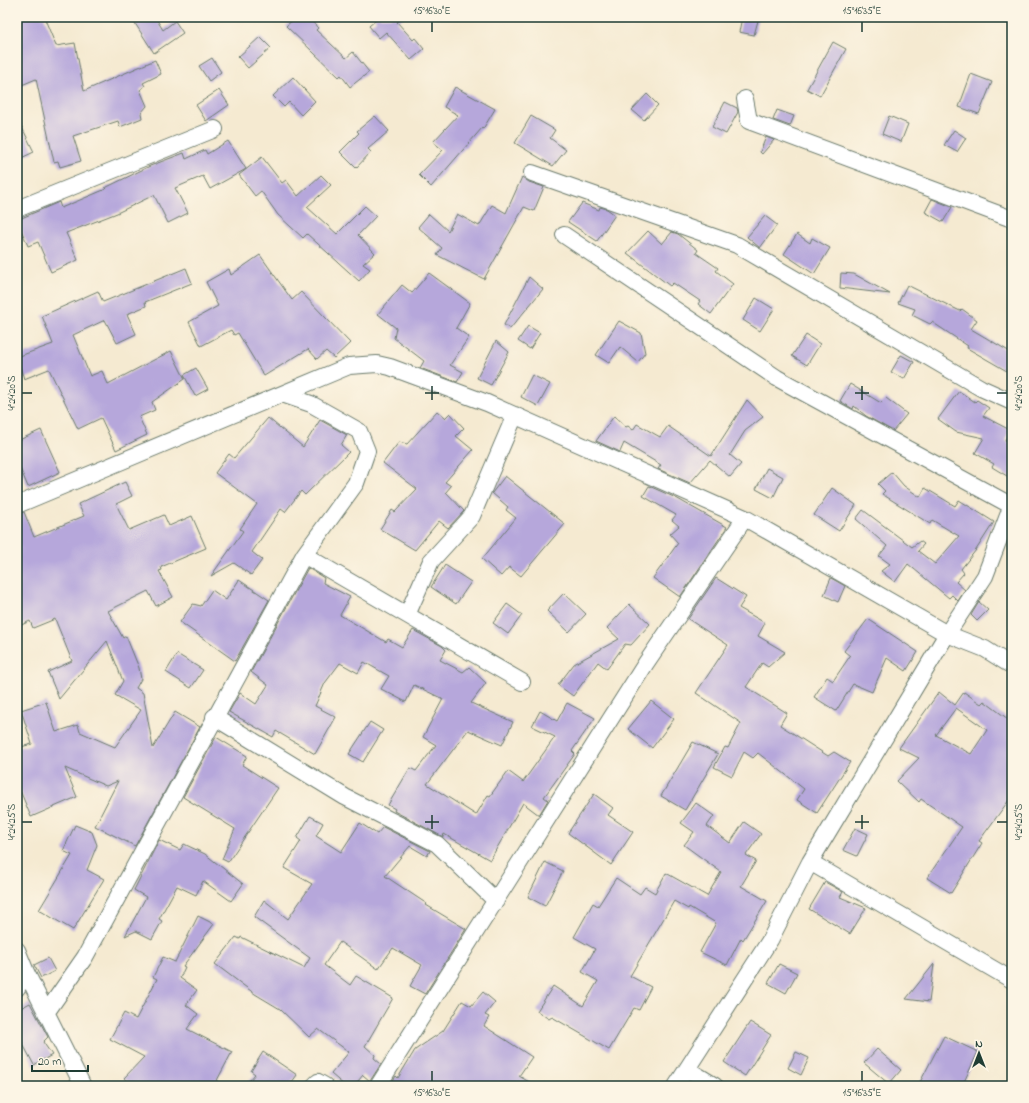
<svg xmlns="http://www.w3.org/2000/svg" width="1029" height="1103" viewBox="0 0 1029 1103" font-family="'Indie Flower',sans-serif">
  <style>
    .building { fill: #b6a7db; fill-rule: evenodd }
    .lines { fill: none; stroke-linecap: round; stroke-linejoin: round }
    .minor-casing { stroke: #6a7a6b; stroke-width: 18 }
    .minor { stroke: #fff; stroke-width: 16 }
    .ticks { fill: none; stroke: #1f3d34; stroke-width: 1.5 }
    .neatline { fill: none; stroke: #1f3d34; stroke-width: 1.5 }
    .ticks-label { font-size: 10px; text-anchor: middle; fill: #1f3d34 }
  </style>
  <rect width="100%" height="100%" fill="#fcf5e5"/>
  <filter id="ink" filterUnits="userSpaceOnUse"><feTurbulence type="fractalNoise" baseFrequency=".025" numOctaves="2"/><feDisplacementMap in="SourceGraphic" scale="8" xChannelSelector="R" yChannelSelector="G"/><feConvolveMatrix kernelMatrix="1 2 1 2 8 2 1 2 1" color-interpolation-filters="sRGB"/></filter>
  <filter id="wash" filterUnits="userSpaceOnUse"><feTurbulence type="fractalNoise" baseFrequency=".012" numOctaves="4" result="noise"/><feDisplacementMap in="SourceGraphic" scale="16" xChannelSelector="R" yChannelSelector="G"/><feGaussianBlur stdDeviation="0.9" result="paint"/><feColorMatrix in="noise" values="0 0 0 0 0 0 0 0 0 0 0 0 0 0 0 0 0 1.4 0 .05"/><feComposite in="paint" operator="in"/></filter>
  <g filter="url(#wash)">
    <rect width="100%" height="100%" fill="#f5ead1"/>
    <g id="blocks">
      <!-- building -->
      <path class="building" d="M17,17H44L56,46L75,43L84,91L155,60L161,74L143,83L145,86L140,90L147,106L141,113L142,118L120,127L118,121L73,136L81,161L60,167L58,161L54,162L36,79L17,87Z
        M131,17H155L163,30L175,21L183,33L154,53Z
        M296,17H308L318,28L316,30L346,58L353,52L369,72L350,87L341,75L339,77L286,26Z
        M374,17H404L397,22L413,40L415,38L424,49L411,60L386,32L379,38L369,26L376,20Z
        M742,17H759L754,35L739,32Z
        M260,37L271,48L248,68L238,57Z
        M833,42L846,49L820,96L807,89Z
        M212,58L221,72L209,81L199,66Z
        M971,74L992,82L979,114L959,107Z
        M293,77L315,101L301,115L289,102L284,107L273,96Z
        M455,87L495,109L483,129L482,128L431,187L419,175L443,150L433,142L458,115L444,107Z
        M219,90L229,105L206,121L196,105Z
        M647,94L658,105L644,120L632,110Z
        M725,102L737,108L738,112L726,134L712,127Z
        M777,110L794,116L790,126L773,120Z
        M375,116L389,131L368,149L371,152L356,168L340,152L359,133L357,131Z
        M531,116L555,130L550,138L566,150L553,166L515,143Z
        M889,116L908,124L901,142L882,134Z
        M17,117L34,152L17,160Z
        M954,130L966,138L957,152L944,145Z
        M766,137L774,140L762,154L760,152Z
        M228,141L246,169L210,189L203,176L175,188L188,213L168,223L154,195L117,213L66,233L78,260L51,272L38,242L28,246L17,220L59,202L61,208L106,189L105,188L150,166L184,153L186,159L205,150L207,154Z
        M262,157L282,183L286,180L298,196L321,175L331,185L307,207L337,234L365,206L376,216L358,235L375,253L363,264L370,269L359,281L307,234L303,238L278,215L261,191L255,196L239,175Z
        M522,177L529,182L544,187L534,211L524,207L484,279L437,255L442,248L418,227L429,214L448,231L457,214L479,226L492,205L506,213Z
        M932,199L952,207L943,222L925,212Z
        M582,203L599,210L600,207L607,209L615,215L597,241L568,222Z
        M765,216L777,225L760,248L747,237Z
        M648,231L662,244L672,232L678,234L698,250L696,253L718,268L716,271L733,284L711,314L698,304L700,301L673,283L670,286L627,253Z
        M797,234L810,243L812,238L830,248L814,274L784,254Z
        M260,255L292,300L301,292L350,343L334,358L326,351L317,359L308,349L264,376L238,333L234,335L231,330L201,346L189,322L218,306L206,282L229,269L231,275Z
        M186,268L192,283L145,302L146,306L127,314L136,334L117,343L105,320L73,335L90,376L102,371L108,384L171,351L185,379L152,402L155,410L139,417L147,435L116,450L101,418L78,429L49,369L24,379L17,357L53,344L42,316L98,291L103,302Z
        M429,273L470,303L456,328L469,337L450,365L463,372L457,382L420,368L424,361L394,338L396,328L378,314L402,285L412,293Z
        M841,273L854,274L890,294L840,288Z
        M529,277L543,289L510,329L504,325Z
        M907,285L960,311L962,309L977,320L971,329L1012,353V374L967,348L968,346L932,322L930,324L912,315L915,309L898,303Z
        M756,298L774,309L760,331L743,320Z
        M619,321L641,333L645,353L638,362L620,347L609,363L596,355Z
        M528,326L540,333L530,349L518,341Z
        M806,335L820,344L807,365L792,356Z
        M496,341L509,352L491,385L477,378Z
        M901,355L914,362L904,379L891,372Z
        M196,368L208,389L195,396L184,375Z
        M532,375L550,384L538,406L521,397Z
        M850,384L881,403L886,398L907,414L893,431L866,416L854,406L853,409L840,401Z
        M959,391L975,402L977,400L989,408L983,416L1010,430L1005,440L1012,444V479L992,467L994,464L975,453L984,438L956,432L938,419Z
        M747,400L763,417L745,431L730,455L741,464L730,477L710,460L690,483L658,469L661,465L624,443L620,452L596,441L614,416L626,427L628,426L633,430L637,424L660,437L668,426L711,456Z
        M437,411L445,418L450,413L464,428L456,436L473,450L445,482L451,486L446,492L464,511L448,528L439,521L415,550L380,529L392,510L395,512L417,489L383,463L399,442L407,444Z
        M268,418L303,447L320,420L347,435L341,445L349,452L305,495L301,491L285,512L281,509L252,552L262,560L251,575L234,563L211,576L243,531L240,529L257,504L215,473L229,454L234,458Z
        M41,430L60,472L28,487L17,461V441Z
        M767,468L783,477L773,498L756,489Z
        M892,472L904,486L920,497L925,488L955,506L959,500L994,522L976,550L961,569L964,573L956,582L965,590L958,601L952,595L949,598L908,564L895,582L881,571L890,564L879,556L887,546L856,519L863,510L912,547L920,541L924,544L918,551L935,564L959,536L932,520L930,524L882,494L885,491L878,484Z
        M505,476L565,524L521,576L509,567L501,576L482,559L516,518L506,510L508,507L492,493Z
        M125,482L132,496L116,504L129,530L164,515L169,526L192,516L206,548L161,567L162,570L159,571L173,597L156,606L148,591L108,611L123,638L126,636L139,668L141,679L136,688L143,693L153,748L175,712L200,727L135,846L95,826L118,781L106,786L65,768L77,797L31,817L17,783V748L32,744L21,710L46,702L56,732L78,725L80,732L115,747L141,710L115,695L123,681L107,641L59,699L48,672L72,661L55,619L33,628L30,621L17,627V514L24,512L34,537L84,516L78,504Z
        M649,486L676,498L727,527L680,597L653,578L678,543L670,534L679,526L672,520L676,515L643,496Z
        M832,488L856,505L839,531L814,515Z
        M445,565L471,582L456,604L431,587Z
        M308,568L324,578L323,583L350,597L340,615L386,642L388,639L402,647L413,630L442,646L446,650L440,660L463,672L469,667L486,683L471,703L513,722L502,745L468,730L427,784L476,815L488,795L490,796L508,771L523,782L555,737L532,726L540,711L557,721L567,703L595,718L572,751L575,754L544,797L548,800L539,815L523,803L490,860L444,834L443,837L394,811L395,809L388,805L410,768L416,771L436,745L423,737L443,699L414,685L406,702L381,689L389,676L364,662L358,673L340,663L325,683L315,706L336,717L315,754L276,731L273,737L229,712L240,693L256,704L268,685L251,672Z
        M716,578L746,597L739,608L765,623L758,636L785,652L768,667L762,663L746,687L787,713L780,725L828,756L834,752L850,762L817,813L797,800L804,789L758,753L753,758L744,752L732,776L714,767L725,747L728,748L741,723L696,693L728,645L688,619Z
        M831,578L845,586L838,602L824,595Z
        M239,580L269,600L235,661L180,622L193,604L201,606L212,590L226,600Z
        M564,593L586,614L569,632L547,611Z
        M979,602L988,610L977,621L971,615Z
        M507,604L522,615L508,634L493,623Z
        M629,604L650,624L631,645L625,644L607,669L598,662L573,696L558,685L574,664L619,639L607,628Z
        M868,619L918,652L906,671L887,658L872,692L853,684L836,711L814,697L827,677L833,681L850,656L844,651Z
        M177,654L203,670L191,688L166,672Z
        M939,692L955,705L964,692L981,704L984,701L1012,722V796L979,841L982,843L951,893L927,878L962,827L921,799L919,802L897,781L919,758L899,748ZM956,708L987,730L971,754L936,735Z
        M651,701L674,719L652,748L628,729Z
        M370,722L383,730L363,762L349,754Z
        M216,737L247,756L242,765L278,788L228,862L222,859L235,829L183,797Z
        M693,742L718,754L685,810L661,796Z
        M594,794L613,808L608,815L633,832L611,865L568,833Z
        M696,803L714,816L707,826L730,843L744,822L761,834L746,855L756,861L741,886L767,901L743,940L741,938L727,965L700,952L716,923L689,907L688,909L674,901L630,976L651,987L639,1010L634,1008L609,1050L552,1017L549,1019L537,1011L553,986L583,1006L598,981L582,972L595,949L574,937L593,903L598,906L616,878L640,894L645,887L655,893L666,873L707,896L721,872L684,845L694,832L681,823Z
        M310,816L323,823L316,836L341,852L360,823L377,834L383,827L430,851L427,856L410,846L385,876L427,904L426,905L466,929L425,994L410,986L422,965L393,948L378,969L340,942L324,965L350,985L356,976L393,998L365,1046L375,1055L374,1058L381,1064L370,1081L363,1075L354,1086H345L331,1074L349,1052L318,1029L309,1037L280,1009L255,994L215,964L236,937L240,939L241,937L304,968L310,958L254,917L264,900L288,919L312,884L284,868L301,841L297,838Z
        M75,825L92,832L97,845L87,870L104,879L73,930L39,910L72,855L63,851Z
        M855,828L868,834L857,856L843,850Z
        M159,840L180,850L184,844L205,854L243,884L231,901L203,881L196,895L177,886L159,919L162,921L152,939L136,931L125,936L146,897L134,890Z
        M545,862L563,871L545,906L528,897Z
        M825,882L843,892L840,897L866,908L850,934L809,909Z
        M198,916L214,924L183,966L185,967L180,978L197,990L186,1005L198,1014L187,1029L232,1052L214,1086H133L124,1078L144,1057L110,1039L124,1013L136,1019L157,979L153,977L163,957L175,962Z
        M48,958L55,971L41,978L34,965Z
        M779,964L797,973L786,993L768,983Z
        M934,964L929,1002L906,999Z
        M483,992L495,1002L485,1015L489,1017L484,1026L532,1057L519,1076L536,1086H389L396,1076L398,1078L415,1050L443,1031L462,1001L471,1006Z
        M30,1003L48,1037L43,1042L52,1055L34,1065L17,1033V1010Z
        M750,1022L771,1035L745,1076L724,1062Z
        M944,1036L978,1052L962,1086H918Z
        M877,1049L901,1070L889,1084L864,1063Z
        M263,1052L297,1075L289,1086H245L255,1074L251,1071Z
        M796,1052L809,1058L801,1075L788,1068Z"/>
    </g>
  </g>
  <g filter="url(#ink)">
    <use href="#blocks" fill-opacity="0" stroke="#6a7a6b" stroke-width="1"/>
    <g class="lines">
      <!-- minor casing -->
      <g class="minor-casing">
        <path id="minor" d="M745,99L749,121L1012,219
          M532,173L737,245L981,388L1012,402
          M17,209L215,129
          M564,235L777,378L1012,506
          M17,505L349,366L377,364L390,367L487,403L745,518L947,634L985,649L1012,666
          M304,555L522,682
          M407,615L431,561L472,516L515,415
          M214,717L345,797L437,844L496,901
          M810,862L1012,980
          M17,950L26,972L83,1086
          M17,988L26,972
          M46,1013L85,957L304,555L356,483L367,451L359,431L311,404L282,394
          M687,1069L715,1086
          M314,1086L318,1082L325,1086
          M378,1086L646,663L745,518
          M676,1086L770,940L810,862L947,634L985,576L1012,505"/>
      </g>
      <!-- minor -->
      <use href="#minor" class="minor"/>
    </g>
  </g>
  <!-- ticks -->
  <path class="ticks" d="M432,22V32M862,22V32M432,386V400M862,386V400M22,393H32M425,393H439M855,393H869M997,393H1007M432,815V829M862,815V829M22,822H32M425,822H439M855,822H869M997,822H1007M432,1071V1081M862,1071V1081"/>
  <!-- margin -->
  <rect width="1029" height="1103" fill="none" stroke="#fcf5e5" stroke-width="44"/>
  <!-- north arrow -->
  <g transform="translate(979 1053)" stroke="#fcf5e5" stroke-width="3" paint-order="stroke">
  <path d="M0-3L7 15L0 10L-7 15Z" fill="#1f3d34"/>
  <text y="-6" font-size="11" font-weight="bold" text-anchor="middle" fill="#1f3d34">N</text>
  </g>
  <!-- scale -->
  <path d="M32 1065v6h56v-6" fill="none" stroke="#1f3d34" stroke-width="2"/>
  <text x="38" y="1065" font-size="12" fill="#1f3d34" stroke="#fcf5e5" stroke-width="3" paint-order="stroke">20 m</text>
  <rect x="22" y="22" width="985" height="1059" class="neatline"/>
  <g class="ticks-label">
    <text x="432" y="14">15°16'30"E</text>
    <text x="862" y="14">15°16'35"E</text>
    <text transform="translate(11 393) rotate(-90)" y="4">4°24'20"S</text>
    <text transform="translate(1018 393) rotate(-90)" y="4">4°24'20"S</text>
    <text transform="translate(11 822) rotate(-90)" y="4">4°24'25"S</text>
    <text transform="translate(1018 822) rotate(-90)" y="4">4°24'25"S</text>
    <text x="432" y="1096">15°16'30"E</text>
    <text x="862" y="1096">15°16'35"E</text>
  </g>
</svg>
